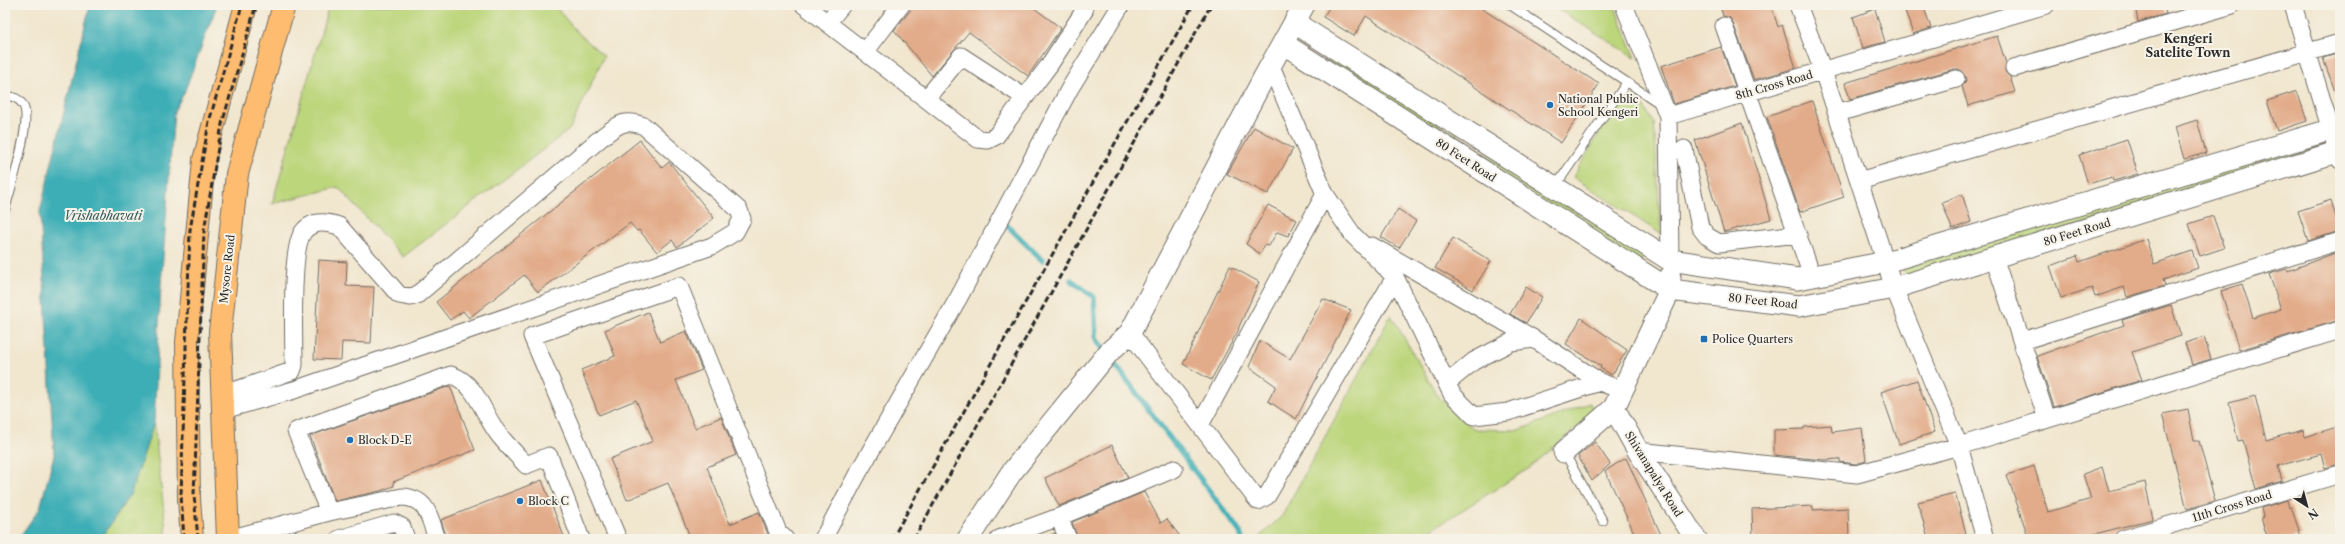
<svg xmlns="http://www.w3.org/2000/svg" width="2345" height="544" viewBox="0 0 2345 544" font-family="'Libre Caslon Text',serif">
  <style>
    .green { fill: #bcd67b; stroke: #748053 }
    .water { fill: #3daeb6; stroke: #346c70 }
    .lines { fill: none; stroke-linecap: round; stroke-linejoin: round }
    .stream { stroke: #3daeb6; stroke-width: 5.5 }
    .building { fill: #e2ab89 }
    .service-casing { stroke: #706c64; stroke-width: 10 }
    .minor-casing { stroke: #706c64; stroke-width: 19 }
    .tertiary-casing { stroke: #706c64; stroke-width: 23 }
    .trunk-casing { stroke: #706c64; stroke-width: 24 }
    .service { stroke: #fff; stroke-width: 8 }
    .minor { stroke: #fff; stroke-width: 17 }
    .tertiary { stroke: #fff; stroke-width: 21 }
    .trunk { stroke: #fdbc70; stroke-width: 22 }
    .rail { stroke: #2b2b2b; stroke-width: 3; stroke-dasharray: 6 3; stroke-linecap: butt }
    .poi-dot { fill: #1f6fb2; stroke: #f7f3e8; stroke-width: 1.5 }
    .labels { text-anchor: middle; stroke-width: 4; stroke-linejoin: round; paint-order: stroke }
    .street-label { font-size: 11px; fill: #2b2b2b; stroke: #f7f3e8 }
    .poi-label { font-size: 11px; fill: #2b2b2b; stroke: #f7f3e8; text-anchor: start }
    .neighbourhood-label { font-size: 12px; font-weight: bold; fill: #2b2b2b; stroke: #f7f3e8 }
    .water-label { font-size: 12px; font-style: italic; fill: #31595c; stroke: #f7f3e8 }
  </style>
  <rect width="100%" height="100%" fill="#f7f3e8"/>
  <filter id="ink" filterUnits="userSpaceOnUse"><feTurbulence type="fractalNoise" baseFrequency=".025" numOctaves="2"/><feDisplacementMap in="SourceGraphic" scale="8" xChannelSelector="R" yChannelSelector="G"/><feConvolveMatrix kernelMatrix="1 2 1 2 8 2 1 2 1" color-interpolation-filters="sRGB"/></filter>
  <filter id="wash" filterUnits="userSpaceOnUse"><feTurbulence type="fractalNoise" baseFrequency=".012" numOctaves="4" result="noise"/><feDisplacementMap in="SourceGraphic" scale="16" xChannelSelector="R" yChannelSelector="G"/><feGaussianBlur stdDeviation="0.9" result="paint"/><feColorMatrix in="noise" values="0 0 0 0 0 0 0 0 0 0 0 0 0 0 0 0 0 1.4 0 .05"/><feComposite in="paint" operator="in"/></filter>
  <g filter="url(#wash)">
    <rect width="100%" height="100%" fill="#f1e6ce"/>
    <!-- green -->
    <path class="green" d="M329,5H554L577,32L604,56L570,129L403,257L338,187L272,204Z
      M1551,5H1614L1636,58Z
      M1330,54L1644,256L1640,263L1326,62Z
      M1623,93L1643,106L1654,122L1661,234L1573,177Z
      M2322,141L2325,151L1906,278L1903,268Z
      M1391,315L1439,398L1473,429L1519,430L1590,403L1594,413L1528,469L1416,539H1257L1282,516Z
      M154,423L167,539H101L131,493Z"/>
    <!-- water -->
    <path class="water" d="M90,5H217L184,93L174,111L161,285L154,423L131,493L101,539H18L40,508L54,455L40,211Z"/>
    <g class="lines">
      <!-- stream -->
      <path class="stream" d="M1007,225L1042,260
        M1071,280L1094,297L1096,339L1240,532L1242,539"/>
    </g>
    <g id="blocks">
      <!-- building -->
      <path class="building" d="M915,5H1030L1061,28L1028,76L969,32L932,76L894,30Z
        M1331,5H1476L1599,84L1561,143L1366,16L1354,36L1323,17Z
        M1720,5H1771L1778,27L1782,25L1796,68L1754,80L1733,23L1730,18L1723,16Z
        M1903,5H1923L1931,28L1913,34Z
        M2135,5H2164L2166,14L2138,22Z
        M1875,9L1885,42L1863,48L1853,17Z
        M1997,36L2006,63L2005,71L2010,77L2015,92L1968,106L1962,86L1966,82L1965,76L1959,69H1954L1850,99L1845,83Z
        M1721,47L1735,86L1674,104L1661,66Z
        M2340,53V99L2338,100L2323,58Z
        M2297,91L2307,121L2277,131L2267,101Z
        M1812,101L1844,197L1800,212L1767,117Z
        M2197,120L2206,153L2184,159L2175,127Z
        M1742,123L1771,219L1724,232L1695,140Z
        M1254,127L1293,149L1268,194L1227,174Z
        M2127,139L2138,174L2113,181L2112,177L2088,184L2079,155Z
        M640,140L662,168L669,162L714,218L677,247L672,240L657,252L639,230L637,231L630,223L538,292L524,275L469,318L463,311L450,320L436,302Z
        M1962,194L1971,222L1952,229L1942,202Z
        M2331,200L2340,231L2308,241L2298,211Z
        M1268,205L1297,220L1288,236L1277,232L1269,246L1265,245L1260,254L1246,244Z
        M1398,209L1416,221L1399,248L1381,237Z
        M2213,216L2224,248L2200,256L2189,224Z
        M1453,238L1491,261L1473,290L1435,268Z
        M2146,239L2154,264L2192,251L2198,268L2163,280L2165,286L2127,297L2124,287L2095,297L2092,288L2061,298L2050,266L2077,256L2079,262Z
        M2340,251V320L2239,350L2221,291L2242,284L2253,318L2281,309L2269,274L2287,269L2288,271Z
        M319,260L347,262L346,286L374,287L371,343L342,342L341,360L314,359Z
        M1230,266L1259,282L1238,329H1239L1211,380L1183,364Z
        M1526,287L1542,297L1526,323L1510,314Z
        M1323,299L1351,310L1296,419L1268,401L1276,386L1249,367L1260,341L1290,359Z
        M2171,305L2181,336L2132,352L2142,380L2054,407L2037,356L2124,325L2122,320Z
        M648,312L660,342L686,331L702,370L676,380L695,428L721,417L736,455L707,467L730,524L759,512L770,539H691L668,483L627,500L610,459L653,441L636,400L599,415L581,370L615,356L605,330Z
        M1581,318L1627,350L1612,375L1600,368L1601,366L1566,344Z
        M2204,337L2211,359L2192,365L2185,343Z
        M1917,380L1935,432L1899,444L1881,392Z
        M450,386L475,450L393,482L394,486L380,491L335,501L310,436Z
        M2255,396L2266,440L2303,430L2305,437L2340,426V464L2325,468L2321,454L2278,466L2282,481L2256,489L2243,440L2238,441L2229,403Z
        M2188,409L2194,441H2199L2215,501L2187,509L2162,414Z
        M1831,425L1832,432L1862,428L1866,461L1856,464L1840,462V459L1824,460L1774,455V430L1804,429V427Z
        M1595,442L1610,464L1592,481L1578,456Z
        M1112,445L1128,478L1059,506L1045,478Z
        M1626,458L1663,539H1637L1605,471Z
        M2034,466L2048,512L2091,499L2083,474L2102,467L2109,491L2145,482L2153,519L2091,535L2092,539H2029L2007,475Z
        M542,480L565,539H447L441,520Z
        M1144,492L1161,523L1167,519L1182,539H1078L1072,522Z
        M1955,493L1966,533L1944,539H1928L1918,502Z
        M2287,500L2289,508L2291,507L2301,536L2291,539H2268L2261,518L2263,517L2261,508Z
        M1813,506V510L1848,508L1849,539H1753L1752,509Z
        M1055,533L1057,539H1041Z"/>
    </g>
  </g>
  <g filter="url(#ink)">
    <use href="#blocks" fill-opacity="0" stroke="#706c64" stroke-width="1"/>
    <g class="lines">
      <!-- service casing -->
      <g class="service-casing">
        <path id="service" d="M1510,5L1660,104
          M5,95C13,97 19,98 23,105C33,120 10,190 5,210
          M1555,187L1627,82
          M1564,452L1603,521"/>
      </g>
      <!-- minor casing -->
      <g class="minor-casing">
        <path id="minor" d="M804,5L978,139L988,140L996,136L1050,64L1084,11L1082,5
          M1624,5L1668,116
          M1798,5L1823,71L1894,288L1959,446L1985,539
          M2293,5L2340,160
          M827,23L842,5
          M1724,26L1812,276
          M865,52L901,5
          M1271,66L1325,194L1353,235L1395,277L1452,394L1474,416L1508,412L1600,382L1621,390
          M2014,68L2232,5
          M926,99L961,56L1024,97
          M1837,113L1956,79
          M1684,149L1700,227L1707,236L1719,243L1798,234
          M1859,181L2340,43
          M1372,246L1534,339L1600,382
          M1994,257L2047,419
          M1670,260L1668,116L2046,5
          M1130,333L1258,501L1267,496L1395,277
          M2022,341L2340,241
          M1447,383L1474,361L1511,342L1534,339
          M222,395L292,371L294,365C294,339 290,250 303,232C312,220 327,222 339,226L399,295L410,297L417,295L602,137C618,125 624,118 644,126L739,210L742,219L735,232L712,246L294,390L223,410
          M1200,425L1325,194
          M1638,451L1857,474L1959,446L2340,330
          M329,512L296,431L451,375C477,383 483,415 499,435C507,445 517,455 526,465L549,456L581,539
          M1059,517L1068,539
          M229,539L329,512L402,497C428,498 429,517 437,539
          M339,539L394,523L402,527L406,539
          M618,539L532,336L679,286L778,532L785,539
          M823,539L858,473L959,297L1070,88L1121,5
          M999,539L1059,517L1174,469
          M2123,539L2340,474"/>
      </g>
      <!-- tertiary casing -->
      <g class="tertiary-casing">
        <path id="tertiary" d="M1295,23L1670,260L1798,279L1886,262L2340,127
          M1284,44L1670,290L1799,306L1894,288L2340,151
          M1614,408L1638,451L1696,539
          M1564,452L1614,408L1670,290V277
          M968,539L1011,473L1109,352L1130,333L1263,79L1304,5"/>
      </g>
      <!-- trunk casing -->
      <g class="trunk-casing">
        <path id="trunk" d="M192,539L189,499L187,342L204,160L246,5
          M228,539L220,332L237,174L284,5"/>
      </g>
      <!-- service -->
      <use href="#service" class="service"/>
      <!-- minor -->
      <use href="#minor" class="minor"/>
      <!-- tertiary -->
      <use href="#tertiary" class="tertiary"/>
      <!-- trunk -->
      <use href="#trunk" class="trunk"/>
      <!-- rail -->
      <path class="rail" d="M184,539L181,495L190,230L209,122L242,5
        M198,539L194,495L204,231L222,124L256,5
        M892,539L1193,5
        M914,539L1211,5"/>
    </g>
  </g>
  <!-- markers -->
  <g class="poi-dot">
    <circle cx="1550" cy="105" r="4"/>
    <rect x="1700" y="335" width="8" height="8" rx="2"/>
    <circle cx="350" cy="440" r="4"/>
    <circle cx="520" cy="501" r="4"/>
  </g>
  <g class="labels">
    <!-- street labels -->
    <g class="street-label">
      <text transform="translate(1774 85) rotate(-16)" y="4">8th Cross Road</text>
      <text transform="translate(1466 160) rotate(33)" y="4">80 Feet Road</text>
      <text transform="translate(2077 232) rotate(-17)" y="4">80 Feet Road</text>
      <text transform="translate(227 269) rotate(-84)" y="4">Mysore Road</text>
      <text transform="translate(1763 301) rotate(6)" y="4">80 Feet Road</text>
      <text transform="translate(1654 474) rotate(58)" y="4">Shivanapalya Road</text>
      <text transform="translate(2232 506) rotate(-17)" y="4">11th Cross Road</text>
    </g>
    <!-- poi labels -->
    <g class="poi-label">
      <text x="1558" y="103">National Public<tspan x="1558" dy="13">School Kengeri</tspan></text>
      <text x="1712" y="343">Police Quarters</text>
      <text x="358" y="444">Block D-E</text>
      <text x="528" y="505">Block C</text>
    </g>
    <!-- neighbourhood labels -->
    <g class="neighbourhood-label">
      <text x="2188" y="43">Kengeri<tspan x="2188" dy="14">Satelite Town</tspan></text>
    </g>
    <!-- water labels -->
    <g class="water-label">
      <text x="103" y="220">Vrishabhavati</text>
    </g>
  </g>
  <!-- margin -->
  <rect width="2345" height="544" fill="none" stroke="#f7f3e8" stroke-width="20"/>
  <!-- north arrow -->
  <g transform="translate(2307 506) rotate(144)" stroke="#f7f3e8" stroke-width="3" paint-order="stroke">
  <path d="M0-3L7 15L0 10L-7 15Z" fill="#2b2b2b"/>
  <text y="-6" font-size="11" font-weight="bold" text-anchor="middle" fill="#2b2b2b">N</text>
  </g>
</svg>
